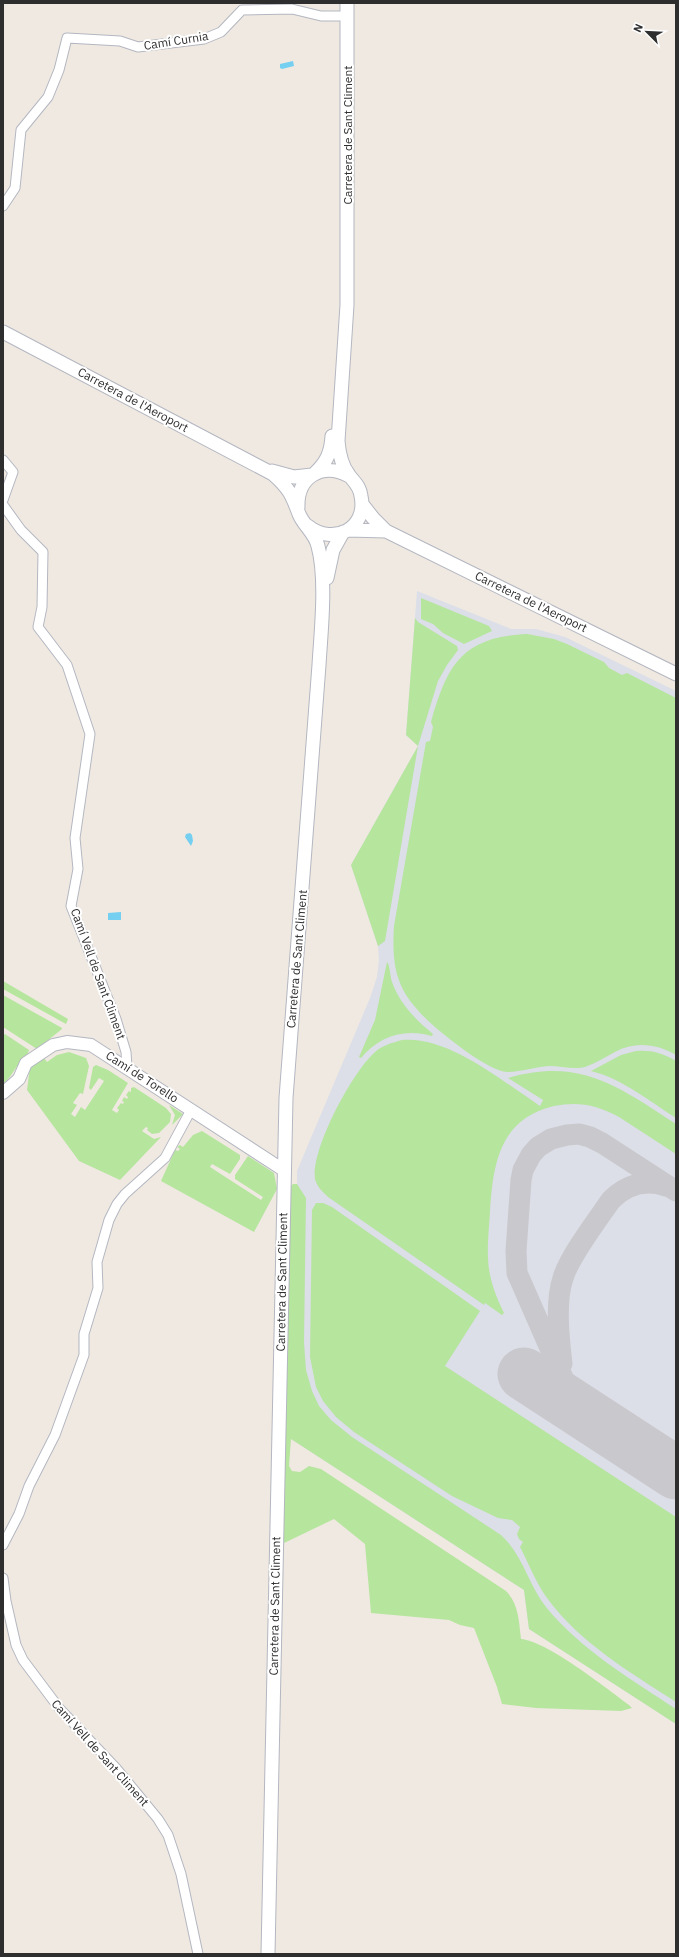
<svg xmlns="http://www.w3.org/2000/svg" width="679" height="1957" viewBox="0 0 679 1957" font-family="'IBM Plex Sans',sans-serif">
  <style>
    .airport { fill: #dcdee8 }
    .green { fill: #b6e59e }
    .water { fill: #75cff0 }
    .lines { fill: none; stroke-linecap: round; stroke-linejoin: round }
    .taxiway { stroke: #c9c8cc; stroke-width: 21 }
    .runway { stroke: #c9c8cc; stroke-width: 53 }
    .minor-casing { stroke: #b4b7c1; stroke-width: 11 }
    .tertiary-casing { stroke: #b4b7c1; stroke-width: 14 }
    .secondary-casing { stroke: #b4b7c1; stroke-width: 15 }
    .minor { stroke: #fff; stroke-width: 9 }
    .tertiary { stroke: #fff; stroke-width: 12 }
    .secondary { stroke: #fff; stroke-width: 13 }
    .labels { text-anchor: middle; stroke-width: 4; stroke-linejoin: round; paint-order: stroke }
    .street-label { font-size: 12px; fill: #2e2e2e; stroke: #fff }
  </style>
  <rect width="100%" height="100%" fill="#efe9e1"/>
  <!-- airport -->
  <path class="airport" d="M417,591L511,629H536L565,637L676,691V1724L529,1629L524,1590L291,1439L292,1197L297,1184V1171L370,998L377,977L379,960L378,946L351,865L418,746L406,735Z"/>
  <!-- green -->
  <path class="green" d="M421,598L489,626L492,631L464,644L443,633L433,624L421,619Z
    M415,618L418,622L457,646L458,650L447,665L438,681L418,746L385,941L378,946L351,865L418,746L406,735Z
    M527,634L554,639L567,644L604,662L609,668L622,675L627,673L676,698V1055C657,1044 635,1041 615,1052C605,1057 596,1063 585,1067C574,1070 561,1066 549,1066C535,1067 521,1072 507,1072C489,1071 449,1039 435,1027C399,995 391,974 394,926L426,742L430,741L433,727L431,722C447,665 462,637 527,634Z
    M387,962C390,965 390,976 392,982C400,1004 415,1019 433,1034L432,1036C405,1028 379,1036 361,1058L359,1057L375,1020Z
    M3,981L68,1019L66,1024L3,989Z
    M3,995L62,1028V1029L37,1049L3,1027Z
    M5,1034L29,1050L28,1053L30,1054C15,1064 14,1075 3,1084V1036Z
    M402,1040C449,1036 502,1081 540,1106L543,1100L508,1078C580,1057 619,1087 676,1124V1154L619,1117C598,1105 577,1101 554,1106C499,1119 493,1165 490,1212C487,1256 484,1272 504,1313L502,1315L485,1303L484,1305L328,1197C323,1192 317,1187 315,1179C311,1149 352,1073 374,1053C382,1045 392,1043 402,1040Z
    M636,1051C651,1050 663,1053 676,1061V1118C649,1101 623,1079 591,1071L621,1055Z
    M69,1052L86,1058L89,1066L83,1094L80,1093L73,1103L77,1105L71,1114L75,1117L81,1107L85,1110L104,1081L99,1078L91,1090L89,1088L93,1067L96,1065L108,1070L128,1083L112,1110L117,1113L119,1110L117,1108L121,1103L123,1104L124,1102L122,1101L124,1097L127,1099L128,1097L126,1095L129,1091L131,1092V1088L134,1087L166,1108L171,1114L170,1122L159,1133L152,1134L147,1130L148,1128L146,1127L142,1131L154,1139L161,1137L120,1180L79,1161L27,1090L30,1067L44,1058L47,1062L57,1055Z
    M169,1105L183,1114L172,1125L175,1115Z
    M202,1131L240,1155V1159L230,1174L212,1164L210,1167L261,1200L263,1197L235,1179V1175L248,1156L274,1173L277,1189L254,1232L161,1181L175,1150L178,1151L180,1149L177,1147L180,1145L183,1147L193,1135Z
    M293,1184H297L306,1198L304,1343L306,1370L312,1391L319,1406L331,1420L352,1437L501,1535C523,1555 528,1584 546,1607C581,1650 631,1679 676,1709V1724L529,1629L524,1590L291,1439L289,1466L292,1471L300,1472L309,1466L321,1469L506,1591C519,1604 519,1622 521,1639C547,1641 606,1688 629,1705L632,1708L621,1711L536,1708L502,1704L497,1687L474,1628L460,1625L449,1620L371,1613L365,1544L334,1519L282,1544L290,1187Z
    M316,1203H323L332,1207L480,1311L445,1366L676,1517V1702C631,1673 580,1643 547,1598C536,1583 529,1564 520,1547L523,1542L519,1539L517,1534L520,1527L512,1520L498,1518L452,1496L354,1432L336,1417L323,1401L316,1387L310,1357L312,1210Z"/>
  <!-- water -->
  <path class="water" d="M293,61L294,66L282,69L280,68V64Z
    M190,833L192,835L193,841L191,846L185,837L186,834Z
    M121,912V920H108V913Z"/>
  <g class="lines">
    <!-- taxiway -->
    <path class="taxiway" d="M562,1364C559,1339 555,1302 563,1278C569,1257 598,1219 611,1200C626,1185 645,1179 666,1186
      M588,1416L578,1405L567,1387L517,1273L516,1251L521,1180L523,1170L531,1155L538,1147L551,1139L567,1135L579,1134L590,1137L602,1143L676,1191"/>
    <!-- runway -->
    <path class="runway" d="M524,1374L676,1473"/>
    <!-- minor casing -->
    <g class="minor-casing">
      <path id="minor" d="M3,206L15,188L21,130L48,97L59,70L67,38L120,41L138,47L204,39L221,32L242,10L292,9L321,16H347
        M3,460L13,472L3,500
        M3,505L21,530L43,552L42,607L38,627L67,665L90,734L75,838L78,869L71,906L116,1019L126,1052L127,1067
        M3,1545L19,1514L29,1486L55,1435L84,1355V1334L98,1288L97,1262L109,1220L117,1204L125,1194L165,1158L191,1110
        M3,1578L6,1601L16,1645L23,1660L59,1708L116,1768L158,1819L168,1835L181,1874L198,1954"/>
    </g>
    <!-- tertiary casing -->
    <g class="tertiary-casing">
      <path id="tertiary" d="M3,1093L19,1079L26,1063L53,1045L67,1042L91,1045L285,1171"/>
    </g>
    <!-- secondary casing -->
    <g class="secondary-casing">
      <path id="secondary" d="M3,332L273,474C289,488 292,495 299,514C304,526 315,533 318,546C327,579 321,631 319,665L286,1098L268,1954
        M272,471L294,477L312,475
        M315,473C327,462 331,452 332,436
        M362,504L373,518L386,531L676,674
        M298,507C297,476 323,462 349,476
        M308,526C333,546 368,529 361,496C360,486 354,482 349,475C341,465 339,453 338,441L347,305V3
        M348,530L386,531
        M327,578L333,550L343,532"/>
    </g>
    <!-- minor -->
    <use href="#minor" class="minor"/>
    <!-- tertiary -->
    <use href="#tertiary" class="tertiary"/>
    <!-- secondary -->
    <use href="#secondary" class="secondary"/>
  </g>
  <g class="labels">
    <!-- street labels -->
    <g class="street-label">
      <text transform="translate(176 41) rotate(-9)" y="4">Camí Curnia</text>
      <text transform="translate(348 135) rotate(-90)" y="4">Carretera de Sant Climent</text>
      <text transform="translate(133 400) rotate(28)" y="4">Carretera de l'Aeroport</text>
      <text transform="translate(531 602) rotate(26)" y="4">Carretera de l'Aeroport</text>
      <text transform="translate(297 959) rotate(-85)" y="4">Carretera de Sant Climent</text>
      <text transform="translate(98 974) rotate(70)" y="4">Camí Vell de Sant Climent</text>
      <text transform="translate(142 1077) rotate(33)" y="4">Camí de Torello</text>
      <text transform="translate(282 1282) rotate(-89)" y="4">Carretera de Sant Climent</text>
      <text transform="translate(275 1606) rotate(-89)" y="4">Carretera de Sant Climent</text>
      <text transform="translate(100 1753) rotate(48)" y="4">Camí Vell de Sant Climent</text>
    </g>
  </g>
  <!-- border -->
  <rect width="679" height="1957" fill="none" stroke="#2e2e2e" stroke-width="8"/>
  <!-- north arrow -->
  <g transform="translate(647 32) rotate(294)" stroke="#ffffff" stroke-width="3" paint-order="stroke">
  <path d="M0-3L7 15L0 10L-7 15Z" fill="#2e2e2e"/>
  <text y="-6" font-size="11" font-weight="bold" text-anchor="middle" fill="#2e2e2e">N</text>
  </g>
</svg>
